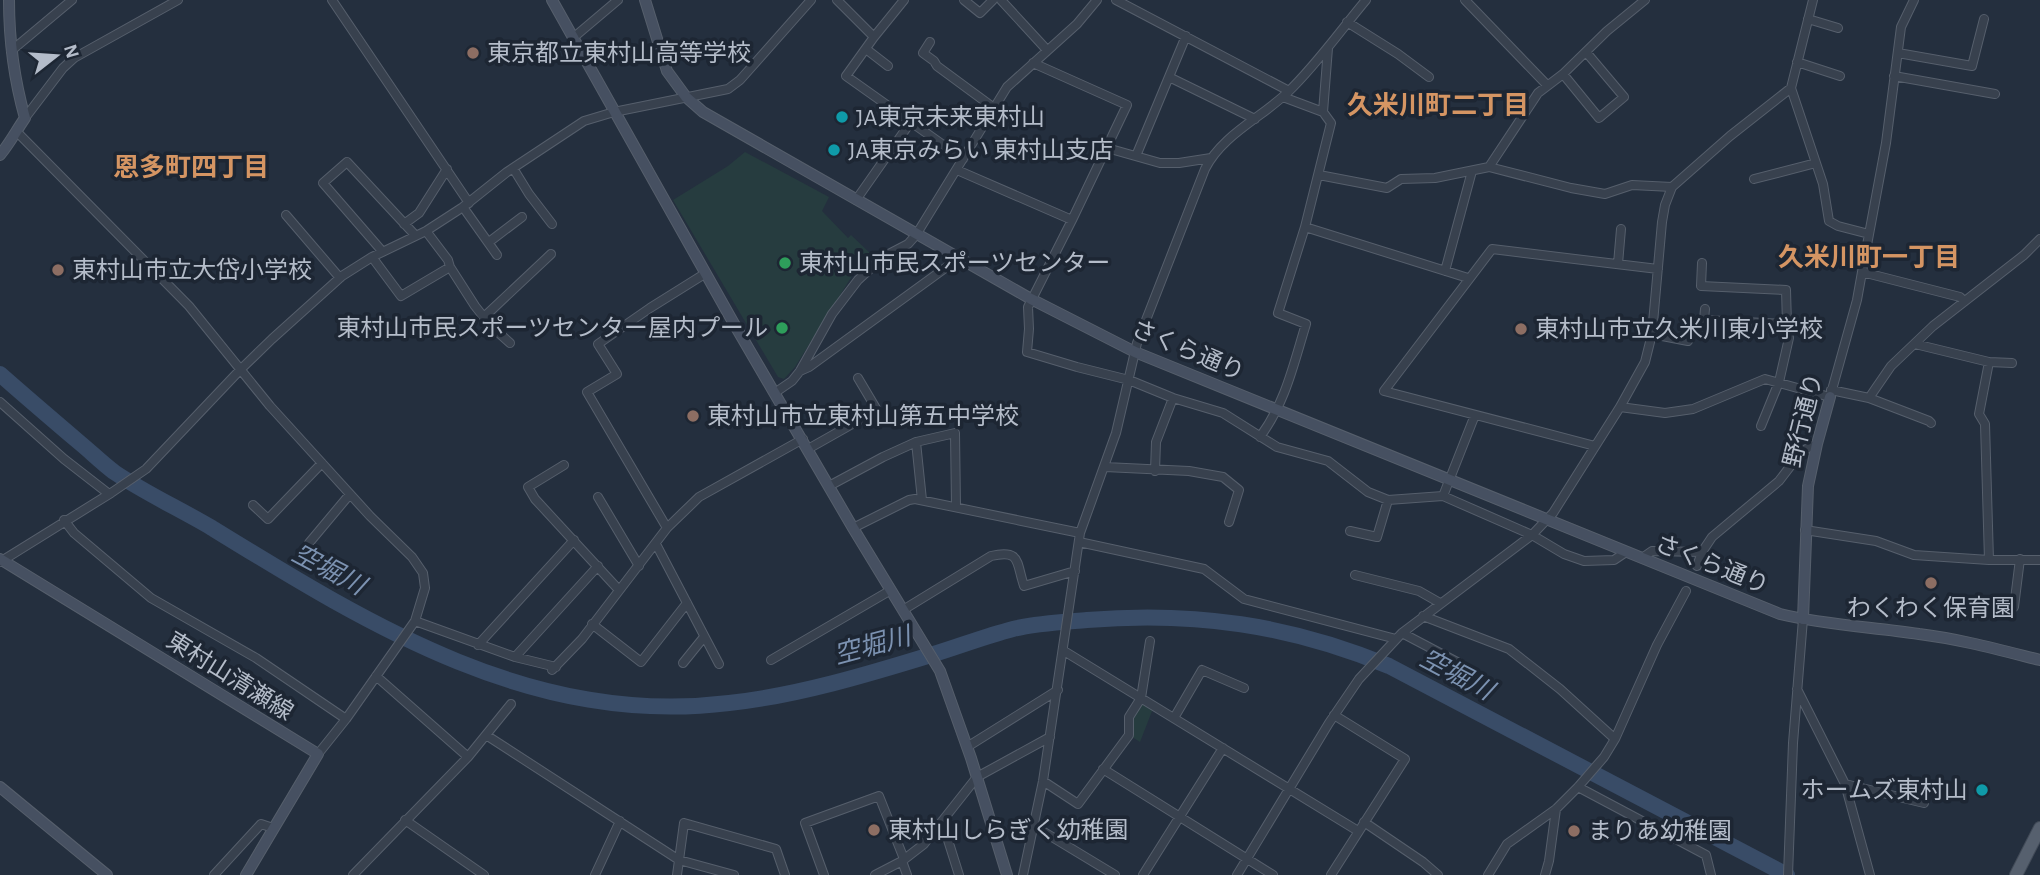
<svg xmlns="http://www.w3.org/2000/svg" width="2040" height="875" viewBox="0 0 2040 875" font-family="'Alegreya Sans','Noto Sans JP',sans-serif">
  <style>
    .green { fill: #263c3f }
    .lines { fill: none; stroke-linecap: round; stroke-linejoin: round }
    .river { stroke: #394c67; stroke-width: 16 }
    .street-casing { stroke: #565f6c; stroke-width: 10 }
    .secondary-casing { stroke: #565f6c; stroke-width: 12 }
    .primary-casing { stroke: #414a57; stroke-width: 14 }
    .street { stroke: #38414e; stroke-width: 8 }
    .secondary { stroke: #465061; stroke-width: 10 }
    .primary { stroke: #56606e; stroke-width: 12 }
    .education-dot { fill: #8d6e63; stroke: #1d2633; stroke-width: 2.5 }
    .culture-dot { fill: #0f9aa8; stroke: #1d2633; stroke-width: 2.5 }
    .leisure-dot { fill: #2e9e5b; stroke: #1d2633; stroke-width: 2.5 }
    .labels { text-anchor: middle; stroke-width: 7; stroke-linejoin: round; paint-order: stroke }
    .poi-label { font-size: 24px; fill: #b4bcc9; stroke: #1d2633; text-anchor: start }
    .street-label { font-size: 24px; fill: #b4bcc9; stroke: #1d2633 }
    .neighbourhood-label { font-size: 26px; font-weight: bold; fill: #d59563; stroke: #1d2633 }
    .water-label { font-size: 26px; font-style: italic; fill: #7c92b1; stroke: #1d2633 }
  </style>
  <rect width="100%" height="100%" fill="#242f3e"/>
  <!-- green -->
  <path class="green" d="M745,152L829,197L822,211L848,238L851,235L870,253L850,272L852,276L795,367L784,379L778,377L673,200L728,166Z
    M1141,698L1154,706L1140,742L1129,735V717Z"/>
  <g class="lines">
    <!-- river -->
    <path class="river" d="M0,374C26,397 53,420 80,443C91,452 102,463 114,472C145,493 180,509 212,528C371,626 534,727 729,703C796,696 869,674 934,654C960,646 986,636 1013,629C1037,623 1062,622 1087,620C1194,611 1290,625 1389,666L1787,875"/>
    <!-- street casing -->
    <g class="street-casing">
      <path id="street" d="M332,0L469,203
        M837,0L874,37
        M904,0L874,37L846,76L963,159
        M964,0L980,13L993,0
        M1001,0L1047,50
        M1116,0L1289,91
        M1465,0L1547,85
        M1813,0L1791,88L1823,184L1829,221L1838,226L1869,234
        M1808,19L1838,28
        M1347,22L1398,54L1429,77
        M573,38L618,0
        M930,42L923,53L934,61L937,66L994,108
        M866,49L888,66
        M11,51L72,0
        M1898,53L1972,66L1984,19
        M1797,62L1840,76
        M1033,63L1127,105L1072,220L1028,307L1029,329L1027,352L1077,367L1129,380L1173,398L1223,413L1277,447L1328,461L1368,492L1388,500L1443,496L1532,535L1564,554L1584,561L1614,560L1626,552
        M1563,74L1599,118L1624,97L1586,52
        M1894,76L1995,94
        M1169,77L1255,119
        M1323,112L1328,48
        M25,118L63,68L74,58L178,0
        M16,131L189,306L270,406L370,516L412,557L423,573L425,588L415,621L346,719L318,754
        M1107,148L1160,163H1179L1211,158
        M1136,156L1186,36
        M1489,167L1538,93L1563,74L1607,31L1645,0
        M513,168L529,194L552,224
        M957,170L1072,220
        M1319,175L1387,188L1401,179L1435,178L1489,167L1571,188L1605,194L1632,185L1672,187
        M1754,179L1816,163
        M856,200L910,123
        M463,207L497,255
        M286,215L340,278
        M404,224L419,213L447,169
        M1305,227L1468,278
        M426,231L448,260L450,267L475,306L490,325L510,343
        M489,242L522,217
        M382,251L323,183L347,162L415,235
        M372,257L401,296L450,267
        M1702,263L1701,286L1786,290L1787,324L1789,338L1779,382L1761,426
        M1618,264L1621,229
        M1445,271L1472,171
        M1862,272L1960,297L1964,301
        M1705,309L1704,320L1787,324
        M484,317L551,254
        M1652,334L1688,341
        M1915,344L1989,362L2012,363
        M1989,362L1979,414L1985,424L1989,560
        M800,371L809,367L959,258
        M1831,390L1869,398L1891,366L1933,326L2024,255L2040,239
        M776,392L792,381L800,371L832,314L858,280L883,257L908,244L916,235L1007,87L1077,24L1097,0
        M1869,398L1929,421L1931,423
        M0,402L64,459L109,494
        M1620,407L1665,413L1693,409L1765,379L1830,397L1857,300L1862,272L1886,143L1901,27L1914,0
        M1260,437C1286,401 1293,366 1306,324L1278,313L1305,227L1331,123L1323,112L1283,97
        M916,442L922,500
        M1595,446L1384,391L1492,249L1658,269
        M808,449L877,410L858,378
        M564,465L528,487L535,499L619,590
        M1105,467L1189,471L1223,477L1239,490L1229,522
        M1155,471L1156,442L1173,398
        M829,486L883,457L916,442L955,433L956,507
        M1443,496L1475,415
        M598,497L639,566
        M253,505L268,519L322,463
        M64,520L74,533L151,598L256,658L346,719
        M667,528L587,392L617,374L598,344L650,308L706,273
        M853,528L909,500L915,499L1080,533
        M1805,530L1876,541L1914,555L1989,560H2040
        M1350,531L1377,537L1388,500
        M1079,542L1204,569L1244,599L1396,639
        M309,543L350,494
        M656,544L719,664
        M1642,558L1652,551L1702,552
        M0,562L111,493L146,469L240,370L272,339L342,276L372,257L426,231L463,207L507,172L584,121L614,112L728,89L740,80L811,0
        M1697,566L1702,552L1712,537L1779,481L1802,451L1817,444
        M1355,575L1419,591L1440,603
        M2014,607L2020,559
        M903,610L991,556C1021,549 1016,562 1024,586L1075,571
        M1423,616L1509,649L1560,689L1615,739
        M415,621L515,657L556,667
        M592,624L641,662L687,603
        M1402,633L1459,663
        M478,645L574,540
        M1064,651L1358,831
        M515,657L598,566
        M771,660L891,590
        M683,663L704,637
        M552,670L582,639L667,528L699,497L803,439
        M376,676L468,757
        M1797,689L1845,784L1870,875
        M1174,718L1202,670L1244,688
        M486,735L679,860L734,875
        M967,747L1058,690
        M1103,769L1273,875
        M1043,781L1078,804L1129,735V717L1141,698L1150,641
        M1845,784L1924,803
        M1578,787L1706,855L1711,875
        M405,820L484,875
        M942,821L959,875
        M1364,822L1423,862L1438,875
        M1034,826L1115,875
        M902,861L907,875
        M214,875L261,824L273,828
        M353,875L468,757L511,704
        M595,875L620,821
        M677,875L684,823L776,849L785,875
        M824,875L805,823L879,796L904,859
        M875,875L902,861L924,844L977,777L1050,737
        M1023,875L1043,781L1080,533L1116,433L1137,343L1205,169C1222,135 1261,118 1288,92C1317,64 1340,31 1366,0
        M1143,875L1223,748
        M1237,875L1329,723L1359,679L1402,633L1532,535L1553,513L1620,407L1645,362L1652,334L1662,222L1665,205L1672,187L1730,136L1791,88
        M1331,875L1405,759L1334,715
        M1488,875L1507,844L1556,809L1578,787L1604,757L1615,739L1657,645L1686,591
        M1545,875L1549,861L1556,809
        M1788,875L1793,743L1803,619"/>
    </g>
    <!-- secondary casing -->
    <g class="secondary-casing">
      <path id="secondary" d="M552,0L733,322L853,528L940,671L971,758L1007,875
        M645,0L667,71L686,97L703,112L1031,299L1135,352L1780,614C1825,625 1873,627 1919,634C1960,639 2000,650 2040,660
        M0,155C10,143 16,131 25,118C14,79 9,41 9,0
        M0,559L318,754L246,875
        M1803,619L1808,486L1817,444L1830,397
        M0,787L107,875"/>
    </g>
    <!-- primary casing -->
    <g class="primary-casing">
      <path id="primary" d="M2016,875L2040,828"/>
    </g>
    <!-- street -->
    <use href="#street" class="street"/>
    <!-- secondary -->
    <use href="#secondary" class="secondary"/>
    <!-- primary -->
    <use href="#primary" class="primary"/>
  </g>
  <!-- markers -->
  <g class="education-dot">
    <circle cx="473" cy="53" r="7"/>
    <circle cx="58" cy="270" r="7"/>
    <circle cx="1521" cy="329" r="7"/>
    <circle cx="693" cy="416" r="7"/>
    <circle cx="1931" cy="583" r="7"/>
    <circle cx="874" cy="830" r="7"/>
    <circle cx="1574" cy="831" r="7"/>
  </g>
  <g class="culture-dot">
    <circle cx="842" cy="117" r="7"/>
    <circle cx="834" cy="150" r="7"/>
    <circle cx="1982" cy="790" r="7"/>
  </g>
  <g class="leisure-dot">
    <circle cx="785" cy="263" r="7"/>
    <circle cx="782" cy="328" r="7"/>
  </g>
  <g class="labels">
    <!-- poi labels -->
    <g class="poi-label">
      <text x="487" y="61">東京都立東村山高等学校</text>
      <text x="856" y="125">JA東京未来東村山</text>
      <text x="848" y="158">JA東京みらい 東村山支店</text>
      <text x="799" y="271">東村山市民スポーツセンター</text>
      <text x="72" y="278">東村山市立大岱小学校</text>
      <text x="768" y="336" text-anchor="end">東村山市民スポーツセンター屋内プール</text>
      <text x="1535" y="337">東村山市立久米川東小学校</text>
      <text x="707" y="424">東村山市立東村山第五中学校</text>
      <text x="1931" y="616" text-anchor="middle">わくわく保育園</text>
      <text x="1968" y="798" text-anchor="end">ホームズ東村山</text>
      <text x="888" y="838">東村山しらぎく幼稚園</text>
      <text x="1588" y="839">まりあ幼稚園</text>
    </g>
    <!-- street labels -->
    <g class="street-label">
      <text transform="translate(1188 350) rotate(23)" y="8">さくら通り</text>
      <text transform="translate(1803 420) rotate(-76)" y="8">野行通り</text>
      <text transform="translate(1712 564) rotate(22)" y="8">さくら通り</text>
      <text transform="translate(230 676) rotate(32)" y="8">東村山清瀬線</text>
    </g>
    <!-- neighbourhood labels -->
    <g class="neighbourhood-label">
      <text x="1438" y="114">久米川町二丁目</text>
      <text x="191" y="176">恩多町四丁目</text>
      <text x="1869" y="266">久米川町一丁目</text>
    </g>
    <!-- water labels -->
    <g class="water-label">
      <text transform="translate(329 569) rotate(28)" y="9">空堀川</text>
      <text transform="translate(872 645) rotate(-15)" y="9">空堀川</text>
      <text transform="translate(1457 674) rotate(28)" y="9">空堀川</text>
    </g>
  </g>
  <!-- north arrow -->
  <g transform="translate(56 56) rotate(73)" stroke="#1d2633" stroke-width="5" paint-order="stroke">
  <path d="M0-5L12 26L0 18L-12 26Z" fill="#b4bcc9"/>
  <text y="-10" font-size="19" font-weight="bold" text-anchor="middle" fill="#b4bcc9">N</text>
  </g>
</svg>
